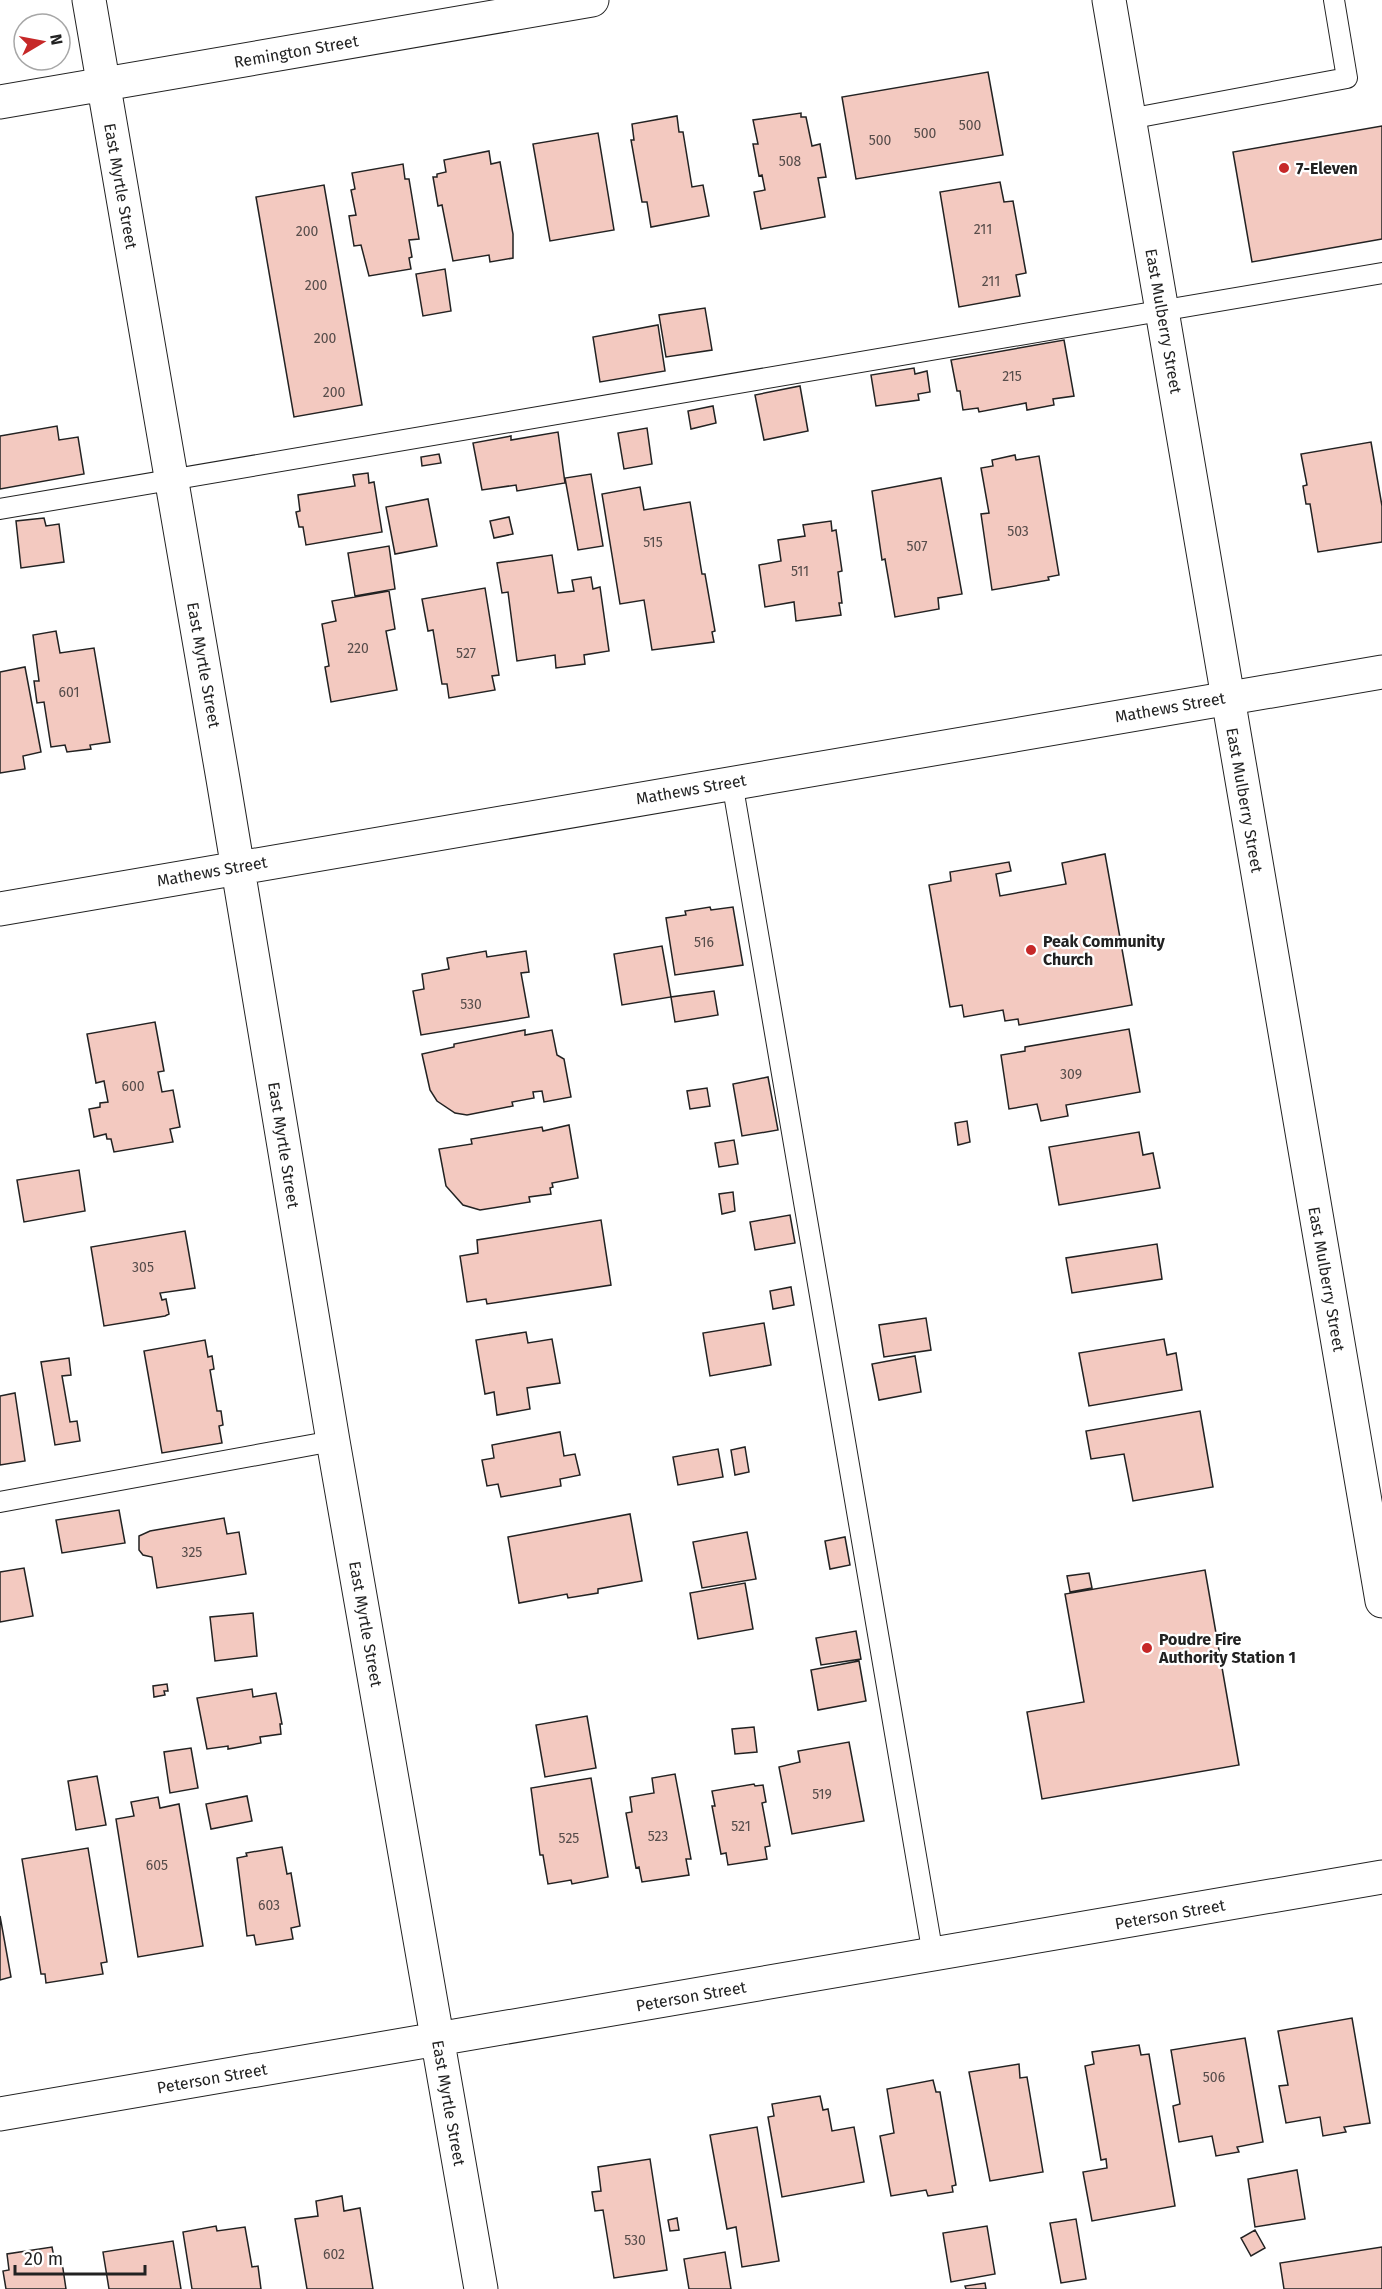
<svg xmlns="http://www.w3.org/2000/svg" width="1382" height="2289" viewBox="0 0 1382 2289" font-family="'Fira Sans',sans-serif">
  <style>
    .building { fill: #f3c9c0; stroke: #222; stroke-width: 1.5 }
    .lines { fill: none; stroke-linecap: round; stroke-linejoin: round }
    .lane-casing { stroke: #222; stroke-width: 22 }
    .street-casing { stroke: #222; stroke-width: 35 }
    .highway-casing { stroke: #222; stroke-width: 35 }
    .lane { stroke: #fff; stroke-width: 20 }
    .street { stroke: #fff; stroke-width: 33 }
    .highway { stroke: #fff; stroke-width: 33 }
    .poi-dot { fill: #c62828; stroke: #fff; stroke-width: 2 }
    .labels { text-anchor: middle; stroke-width: 4.5; stroke-linejoin: round; paint-order: stroke }
    .number-label { font-size: 14px; fill: #564c4a }
    .street-label { font-size: 16px; fill: #222; stroke: #fff }
    .poi-label { font-size: 16px; font-weight: bold; fill: #222; stroke: #fff; text-anchor: start }
  </style>
  <rect width="100%" height="100%" fill="#fff"/>
  <!-- building -->
  <path class="building" d="M988,72L1003,155L856,179L842,97Z
    M801,113V117H806L812,146L820,144L826,177L818,178L825,217L761,229L754,192L765,190L762,175L759,176L753,144H758L753,120Z
    M677,116L679,132H683L692,187L703,185L709,216L651,227L647,202H642L631,140H634L632,124Z
    M1382,126V239L1252,262L1233,152Z
    M598,133L614,230L550,241L533,144Z
    M489,151L491,164L500,162L513,234V258L490,262L489,255L453,261L442,205L438,206L433,177H437V174L446,172L444,160Z
    M403,164L405,179H409L419,239L409,240L412,257L409,258L411,269L369,276L361,245L354,246L349,216L356,215L351,190L355,189L352,173Z
    M1000,182L1004,202L1013,201L1026,273L1016,275L1020,296L959,307L940,192Z
    M324,185L362,405L294,417L256,197Z
    M445,269L451,311L423,316L416,274Z
    M705,308L712,350L666,357L659,315Z
    M658,325L665,371L600,382L593,337Z
    M1064,340L1074,396L1053,399L1054,405L1027,410L1026,403L979,412L978,408L963,410L960,391H957L951,360Z
    M914,368L915,374L927,371L930,392L918,394L919,400L876,406L871,375Z
    M800,386L808,431L764,440L755,395Z
    M713,406L716,423L691,429L688,411Z
    M57,426L59,440L78,437L84,474L0,489V436Z
    M647,428L652,464L624,469L618,433Z
    M558,432L565,483L517,491L516,485L482,490L473,443L511,436V440Z
    M1371,442L1382,506V542L1318,552L1310,504H1306L1303,486L1307,485L1301,454Z
    M439,454L441,463L422,466L421,457Z
    M1015,455L1016,460L1039,456L1059,575L1048,577L1049,580L992,590L981,514L989,513L981,468L993,466L992,460Z
    M368,473L369,483L374,482L382,532L306,545L303,527H299L296,512L300,511L298,495L355,486L353,475Z
    M591,474L603,546L578,550L565,478Z
    M941,478L962,594L938,598L939,609L895,617L885,559L882,560L872,491Z
    M640,487L644,510L690,502L702,574H705L715,631L712,632L714,642L652,650L644,600L620,604L602,494Z
    M428,499L437,546L395,554L386,507Z
    M509,517L513,534L494,538L490,521Z
    M44,518L46,526L59,524L64,562L21,568L16,521Z
    M831,521L832,531L836,530L842,571L838,572L842,603H839L841,615L796,621L794,602L765,607L759,565L781,561L778,540L805,536L803,525Z
    M389,546L395,589L355,596L348,553Z
    M552,555L558,593L574,591L572,580L591,577L593,589L600,587L609,651L584,655L585,664L556,668L555,655L517,661L508,592L502,593L497,563Z
    M485,588L499,675L492,676L495,690L449,698L447,684H442L433,630L428,631L422,599Z
    M389,591L395,629L386,631L397,690L331,702L325,667L329,666L322,624L336,621L332,601Z
    M56,631L60,653L94,648L110,742L90,745L91,749L67,752L65,745L51,747L44,702L37,703L34,681H39L33,635Z
    M25,667L41,752L23,756L25,769L0,773V672Z
    M1105,854L1132,1005L1019,1025L1018,1019L1005,1021L1003,1010L964,1017L962,1005L950,1007L929,885L951,881L950,872L1009,862L1011,871L996,874L1000,896L1066,884L1062,863Z
    M710,907L711,910L733,907L743,965L675,975L666,918L686,915L685,911Z
    M662,946L671,997L622,1005L614,954Z
    M486,951L487,957L526,951L529,972L521,973L529,1017L421,1035L413,991L424,989L422,974L449,969L447,958Z
    M714,991L718,1015L675,1022L671,997Z
    M155,1022L164,1071L158,1072L162,1092L173,1090L180,1127L170,1129L173,1142L114,1152L111,1139H107L106,1134L94,1137L89,1109L100,1107V1103L108,1102L104,1081L96,1083L87,1034Z
    M1129,1029L1140,1092L1066,1105L1068,1116L1041,1121L1037,1104L1009,1109L1001,1055L1025,1051V1047Z
    M525,1030V1035L552,1030L557,1055L564,1059L571,1097L544,1102L542,1091L533,1092L534,1098L512,1102L513,1106L467,1115L455,1113L437,1101L430,1090L422,1054L454,1047V1044Z
    M768,1077L778,1130L742,1136L733,1084Z
    M707,1088L710,1106L690,1109L687,1091Z
    M967,1121L970,1142L958,1145L955,1123Z
    M569,1125L578,1178L552,1183L553,1187L550,1188L551,1194L529,1197L530,1202L480,1210L463,1205L446,1186L439,1149L472,1144L471,1139L542,1127L543,1131Z
    M1139,1132L1143,1155L1153,1153L1160,1188L1059,1205L1049,1147Z
    M734,1140L738,1164L719,1167L715,1143Z
    M79,1170L85,1211L24,1222L17,1180Z
    M733,1192L735,1211L722,1214L719,1194Z
    M790,1215L795,1243L755,1250L750,1222Z
    M601,1220L611,1285L487,1304L486,1299L467,1302L460,1256L478,1253L477,1240Z
    M185,1231L195,1288L160,1293L162,1300L166,1299L169,1314L165,1316L104,1326L91,1247Z
    M1157,1244L1162,1279L1072,1293L1066,1258Z
    M791,1287L794,1305L773,1309L770,1291Z
    M926,1318L931,1350L884,1357L879,1325Z
    M764,1323L771,1365L710,1376L703,1333Z
    M526,1332L528,1343L552,1339L560,1383L527,1388L530,1409L497,1415L494,1392L485,1394L476,1340Z
    M1164,1339L1167,1355L1176,1353L1182,1390L1089,1406L1079,1353Z
    M205,1340L208,1357L212,1356L214,1369L210,1370L217,1411H221L223,1425L219,1426L222,1443L162,1453L144,1351Z
    M915,1356L921,1392L879,1400L872,1364Z
    M69,1358L71,1375L62,1376L70,1422L77,1421L80,1441L55,1445L41,1362Z
    M15,1393L25,1461L0,1465V1396Z
    M1200,1411L1213,1487L1133,1501L1124,1454L1091,1459L1086,1431Z
    M560,1432L564,1456L575,1454L580,1475L560,1479L561,1486L501,1497L498,1484L487,1486L482,1460L494,1458L492,1445Z
    M745,1447L749,1472L735,1475L731,1450Z
    M718,1449L723,1477L678,1485L673,1457Z
    M119,1510L125,1543L62,1553L56,1520Z
    M630,1514L642,1581L598,1589V1593L568,1598L567,1594L519,1603L508,1537Z
    M224,1518L227,1534L239,1532L246,1574L157,1588L152,1557L143,1555L139,1550V1536L150,1531Z
    M747,1532L756,1579L702,1588L693,1542Z
    M845,1537L850,1565L830,1569L825,1541Z
    M24,1568L33,1616L0,1622V1572Z
    M1205,1570L1239,1765L1042,1799L1027,1712L1084,1702L1065,1594Z
    M1089,1573L1092,1588L1070,1592L1067,1576Z
    M745,1583L753,1629L698,1639L690,1593Z
    M253,1613L257,1656L215,1661L210,1617Z
    M856,1631L861,1659L821,1665L816,1638Z
    M859,1661L866,1701L818,1710L811,1670Z
    M167,1684L168,1691H164L165,1695L154,1697L153,1686Z
    M252,1689L253,1697L276,1693L282,1724H280L281,1734L260,1737L261,1743L228,1749V1746L207,1749L197,1698Z
    M587,1716L596,1768L545,1777L536,1725Z
    M754,1727L757,1752L735,1754L732,1729Z
    M849,1742L864,1821L792,1834L779,1767L800,1762L798,1751Z
    M191,1748L198,1788L170,1793L164,1752Z
    M675,1774L691,1859H686L689,1875L642,1882L639,1867L636,1868L626,1813L632,1812L630,1797L654,1793L652,1778Z
    M97,1776L106,1825L76,1830L68,1781Z
    M591,1778L608,1877L572,1884L571,1880L548,1884L543,1855H540L531,1788Z
    M754,1784L755,1786L763,1785L766,1802L762,1803L770,1846L765,1847L767,1859L728,1865L726,1853L721,1854L712,1806H715L712,1791Z
    M247,1796L252,1821L211,1829L206,1804Z
    M158,1797L160,1808L179,1804L203,1946L138,1957L116,1819L134,1816L131,1802Z
    M282,1847L287,1874L291,1873L300,1926L291,1928L293,1939L256,1945L254,1935L247,1936L237,1858L247,1856L246,1853Z
    M88,1848L107,1962L101,1963L103,1974L46,1983L45,1974H41L22,1859Z
    M0,1916L11,1977L0,1980Z
    M1352,2018L1370,2123L1344,2127L1346,2132L1323,2136L1320,2117L1286,2123L1279,2086L1288,2085L1278,2031Z
    M1245,2038L1263,2142L1237,2147L1239,2152L1216,2156L1212,2136L1179,2142L1173,2106L1180,2104L1171,2050Z
    M1139,2045L1141,2055L1149,2054L1175,2206L1092,2221L1083,2172L1107,2168L1106,2159L1101,2160L1085,2066L1094,2064L1092,2052Z
    M1019,2064L1020,2078L1027,2077L1043,2172L990,2181L969,2072Z
    M933,2080L936,2092H940L956,2185L952,2186L953,2192L928,2196L926,2190L891,2196L880,2136L894,2133L887,2089Z
    M820,2096L823,2110L828,2109L832,2131L854,2127L864,2182L782,2197L768,2117L774,2116L772,2104Z
    M757,2127L779,2261L742,2267L736,2227L727,2229L710,2135Z
    M650,2159L667,2270L614,2278L603,2210L595,2211L592,2192L601,2191L598,2167Z
    M1297,2170L1305,2219L1255,2227L1248,2179Z
    M342,2196L344,2211L360,2208L373,2289H307L295,2219L318,2216L316,2201Z
    M677,2218L679,2230L670,2231L668,2220Z
    M1076,2219L1086,2279L1061,2283L1050,2223Z
    M216,2226L217,2231L245,2227L252,2267L258,2266L261,2289H192L183,2232Z
    M987,2226L995,2274L951,2282L943,2233Z
    M1255,2230L1265,2248L1251,2256L1241,2238Z
    M173,2241L181,2289H109L103,2252Z
    M52,2247L55,2263L62,2262L66,2289H6L3,2271L9,2270L7,2254Z
    M1382,2247V2289H1284L1280,2263Z
    M725,2252L731,2289H689L684,2259Z
    M985,2283L986,2289H966L965,2286Z"/>
  <g class="lines">
    <!-- lane casing -->
    <g class="lane-casing">
      <path id="lane" d="M1129,119L1347,78L1334,0
        M0,509L1382,273
        M732,782L933,1955
        M0,1502L333,1441"/>
    </g>
    <!-- street casing -->
    <g class="street-casing">
      <path id="street" d="M89,0L223,779L333,1441L481,2289
        M0,102L592,0
        M0,909L1382,672
        M0,2114L1382,1877"/>
    </g>
    <!-- highway casing -->
    <g class="highway-casing">
      <path id="highway" d="M1109,0L1382,1601"/>
    </g>
    <!-- lane -->
    <use href="#lane" class="lane"/>
    <!-- street -->
    <use href="#street" class="street"/>
    <!-- highway -->
    <use href="#highway" class="highway"/>
  </g>
  <!-- markers -->
  <g class="poi-dot">
    <circle cx="1284" cy="168" r="6"/>
    <circle cx="1031" cy="950" r="6"/>
    <circle cx="1147" cy="1648" r="6"/>
  </g>
  <g class="labels">
    <!-- number labels -->
    <g class="number-label">
      <text x="970" y="130">500</text>
      <text x="925" y="138">500</text>
      <text x="880" y="145">500</text>
      <text x="790" y="166">508</text>
      <text x="983" y="234">211</text>
      <text x="307" y="236">200</text>
      <text x="991" y="286">211</text>
      <text x="316" y="290">200</text>
      <text x="325" y="343">200</text>
      <text x="1012" y="381">215</text>
      <text x="334" y="397">200</text>
      <text x="1018" y="536">503</text>
      <text x="653" y="547">515</text>
      <text x="917" y="551">507</text>
      <text x="800" y="576">511</text>
      <text x="358" y="653">220</text>
      <text x="466" y="658">527</text>
      <text x="69" y="697">601</text>
      <text x="704" y="947">516</text>
      <text x="471" y="1009">530</text>
      <text x="1071" y="1079">309</text>
      <text x="133" y="1091">600</text>
      <text x="143" y="1272">305</text>
      <text x="192" y="1557">325</text>
      <text x="822" y="1799">519</text>
      <text x="741" y="1831">521</text>
      <text x="658" y="1841">523</text>
      <text x="569" y="1843">525</text>
      <text x="157" y="1870">605</text>
      <text x="269" y="1910">603</text>
      <text x="1214" y="2082">506</text>
      <text x="635" y="2245">530</text>
      <text x="334" y="2259">602</text>
    </g>
    <!-- street labels -->
    <g class="street-label">
      <text transform="translate(296 51) rotate(-10)" y="6">Remington Street</text>
      <text transform="translate(121 186) rotate(80)" y="6">East Myrtle Street</text>
      <text transform="translate(1164 321) rotate(80)" y="6">East Mulberry Street</text>
      <text transform="translate(204 665) rotate(80)" y="6">East Myrtle Street</text>
      <text transform="translate(1170 707) rotate(-10)" y="6">Mathews Street</text>
      <text transform="translate(691 789) rotate(-10)" y="6">Mathews Street</text>
      <text transform="translate(1245 800) rotate(80)" y="6">East Mulberry Street</text>
      <text transform="translate(212 871) rotate(-10)" y="6">Mathews Street</text>
      <text transform="translate(284 1145) rotate(81)" y="6">East Myrtle Street</text>
      <text transform="translate(1327 1279) rotate(80)" y="6">East Mulberry Street</text>
      <text transform="translate(366 1624) rotate(80)" y="6">East Myrtle Street</text>
      <text transform="translate(1170 1914) rotate(-10)" y="6">Peterson Street</text>
      <text transform="translate(691 1996) rotate(-10)" y="6">Peterson Street</text>
      <text transform="translate(212 2078) rotate(-10)" y="6">Peterson Street</text>
      <text transform="translate(449 2103) rotate(80)" y="6">East Myrtle Street</text>
    </g>
    <!-- poi labels -->
    <g class="poi-label">
      <text x="1296" y="174">7-Eleven</text>
      <text x="1043" y="947">Peak Community<tspan x="1043" dy="18">Church</tspan></text>
      <text x="1159" y="1645">Poudre Fire<tspan x="1159" dy="18">Authority Station 1</tspan></text>
    </g>
  </g>
  <!-- north arrow -->
  <g transform="translate(42 42) rotate(80)"><circle r="28" fill="#ffffff" stroke="#a7a7a7" stroke-width="1.5"/>
  <path d="M0-4.5L10 22L0 15L-10 22Z" fill="#c62828"/>
  <text y="-9" font-size="16" font-weight="bold" text-anchor="middle" fill="#222222">N</text>
  </g>
  <!-- scale -->
  <path d="M15 2265v9h130v-9" fill="none" stroke="#222222" stroke-width="3"/>
  <text x="24" y="2265" font-size="18" fill="#222222" stroke="#ffffff" stroke-width="4.5" paint-order="stroke">20 m</text>
</svg>
